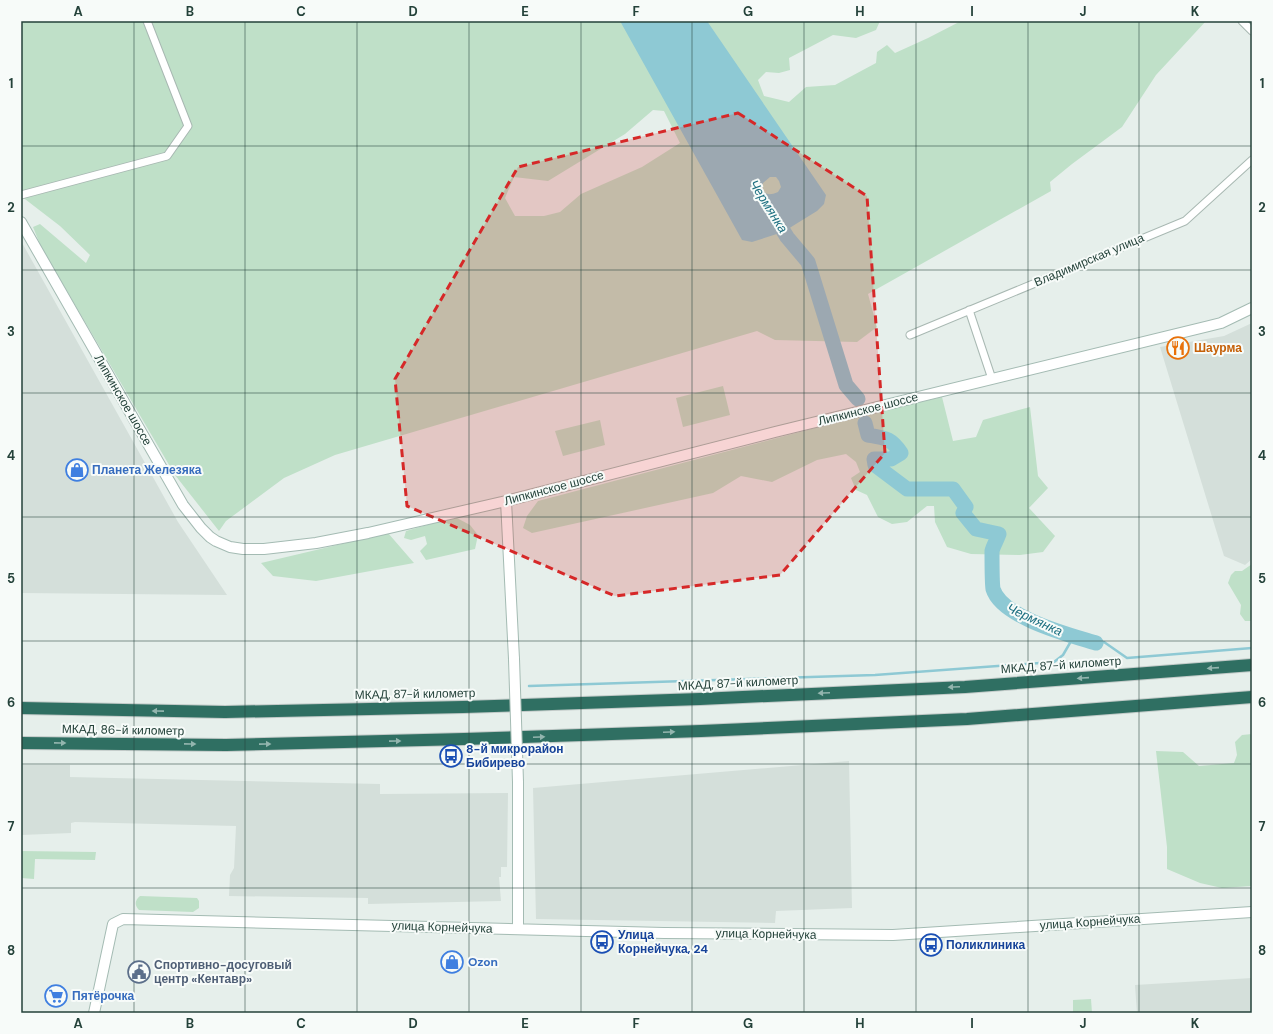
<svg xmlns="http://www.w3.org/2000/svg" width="1273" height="1034" viewBox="0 0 1273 1034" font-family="'DM Sans',sans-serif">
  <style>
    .built { fill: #d4dfda }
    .green { fill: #bfe0c8; fill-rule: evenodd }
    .water { fill: #8ec9d4; fill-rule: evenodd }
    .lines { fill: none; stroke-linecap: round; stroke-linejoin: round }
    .stream { stroke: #8ec9d4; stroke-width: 2.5 }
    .river { stroke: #8ec9d4; stroke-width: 15 }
    .street-casing { stroke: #a8b8b2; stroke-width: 9 }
    .secondary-casing { stroke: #a4bbb3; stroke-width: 12 }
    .highway-casing { stroke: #c2cac8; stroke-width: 14 }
    .street { stroke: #fff; stroke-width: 7 }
    .secondary { stroke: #fff; stroke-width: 10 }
    .highway { stroke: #2f6f62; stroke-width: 12 }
    .secondary-bridge-casing { stroke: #a4bbb3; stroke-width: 12; stroke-linecap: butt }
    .secondary-bridge { stroke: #fff; stroke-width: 10 }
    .oneway { fill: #93b5ae }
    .marked { fill: #d62828; fill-opacity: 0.2; stroke: #d62828; stroke-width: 3; stroke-dasharray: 8 5; stroke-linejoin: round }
    .grid { fill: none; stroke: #24423a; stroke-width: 1; stroke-opacity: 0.55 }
    .labels { text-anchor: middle; stroke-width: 4; stroke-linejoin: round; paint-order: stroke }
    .street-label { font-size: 12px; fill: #24423a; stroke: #f7fbf9 }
    .food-label { font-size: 12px; font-weight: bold; fill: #c56008; stroke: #f7fbf9; text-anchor: start }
    .shop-label { font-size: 12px; font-weight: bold; fill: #366cbe; stroke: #f7fbf9; text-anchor: start }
    .transit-label { font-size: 12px; font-weight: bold; fill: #164399; stroke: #f7fbf9; text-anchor: start }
    .service-label { font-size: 12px; font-weight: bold; fill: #4e5e75; stroke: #f7fbf9; text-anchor: start }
    .water-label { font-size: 13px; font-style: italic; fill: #1c6f80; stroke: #f7fbf9 }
    .neatline { fill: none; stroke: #24423a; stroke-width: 1.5 }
    .grid-label { font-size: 13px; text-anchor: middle; font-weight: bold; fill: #24423a }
  </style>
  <rect width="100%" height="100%" fill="#e6efeb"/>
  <!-- built -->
  <path class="built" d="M21,241L178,522L227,595L21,593Z
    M1252,323V559L1245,565L1224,556L1160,347L1224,336Z
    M849,761L852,908L776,911L775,923L536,919L533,788Z
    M21,765H70V777L380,784V794L508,793L507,867H501V877H499L501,901L368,904V898L229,896L230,875L234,868L236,826L75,822L71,823V833L21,835Z
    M1252,978V1013H1137L1135,985Z"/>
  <!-- green -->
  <path class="green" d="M21,21H622L716,183L799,219L701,21H880L876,30L856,38L833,35L789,58L790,70L779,73L766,72L758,80L764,96L789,102L806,87L835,85L876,63L877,52L887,45L895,53L928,38L961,21H1206L1156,75L1122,127L1072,164L1050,182L1051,191L868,294L877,327L857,342L775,340L757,331L335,455L284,478L226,521L219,531L175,475L41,247L33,227L40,224L86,263L90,255L60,226L21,196ZM653,110L664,111L680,143L642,167L581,194L560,212L544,216H515L505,198L514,177L548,181L625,134Z
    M774,172L784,183L776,200L761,195L757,183Z
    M723,386L730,415L683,427L676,398Z
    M942,397L953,441L976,437L983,420L1030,407L1038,476L1048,488L1029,508L1055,536L1043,552L1020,555L971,554L947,547L935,522L934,506H927L907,522L892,524L878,517L867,495L856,490L851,478L860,472L856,462L846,454L817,460L772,482L741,476L713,493L532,533L523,528L527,516L538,501L864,415Z
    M600,420L605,445L563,456L555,431Z
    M455,517L470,525L478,535L475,549L426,560L420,551L427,544L425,536L411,540L404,538L406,531Z
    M388,533L414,563L316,581L273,576L261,563Z
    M1252,564V621H1245L1240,614L1241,605L1228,583L1231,575L1235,571H1242Z
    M1252,734V886L1222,888L1200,883L1167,869V847L1156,751L1183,752L1199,766L1234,763L1237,755L1235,742L1242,735Z
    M21,851L96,852L95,860L35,859L34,879L21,878Z
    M140,896L197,898L199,901V908L193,912L139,910C134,905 135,900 140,896Z
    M1091,999L1092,1013H1073V1000Z"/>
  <!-- water -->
  <path class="water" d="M620,21H707L826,195L824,204L817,211L783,232L752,242L742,240ZM770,177H776L779,181L781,187L778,192C770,195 767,196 761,189L763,183Z"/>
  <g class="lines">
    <!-- stream -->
    <path class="stream" d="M1096,643L1104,642L1127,658L1252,648
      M529,686L875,675L1054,662L1063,655L1074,636"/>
    <!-- river -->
    <path class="river" d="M773,214L787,237L808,262L846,385L858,399
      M865,423L868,435C885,438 891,438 901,453L891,459H874L875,465L907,489H953L966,507L963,513L976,529L999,534C997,540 993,546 992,551C992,557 992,583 993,589C1002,618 1070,635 1096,643"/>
    <!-- street casing -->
    <g class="street-casing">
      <path id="street" d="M1242,21L1252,31
        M21,195L167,156L188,126L147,21
        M969,310L992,379
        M910,335L1185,221L1252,160"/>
    </g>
    <!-- secondary casing -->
    <g class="secondary-casing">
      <path id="secondary" d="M21,222L183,505L201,528L210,537L216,541L230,547L243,549H264L316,543L368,533L506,501L775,432L1209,326L1221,323L1252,308
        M506,501L514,659
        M518,929V782
        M94,1013L113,924L123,919L664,933L893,935L1252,912"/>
    </g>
    <!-- highway casing -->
    <g class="highway-casing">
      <path id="highway" d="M21,708L225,712L463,707L700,699L965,687L1252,665
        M21,743L226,745L464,739L701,731L967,719L1252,697"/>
    </g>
    <!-- street -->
    <use href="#street" class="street"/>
    <!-- secondary -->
    <use href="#secondary" class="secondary"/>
    <!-- highway -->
    <use href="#highway" class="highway"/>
    <!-- secondary-bridge casing -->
    <g class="secondary-bridge-casing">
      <path id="secondary-bridge" d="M514,659L518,782"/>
    </g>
    <!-- secondary-bridge -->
    <use href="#secondary-bridge" class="secondary-bridge"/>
  </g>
  <!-- one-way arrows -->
  <defs><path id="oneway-solid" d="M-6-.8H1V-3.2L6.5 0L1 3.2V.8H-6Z"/></defs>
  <g class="oneway">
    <use href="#oneway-solid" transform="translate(1213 668) rotate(176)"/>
    <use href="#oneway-solid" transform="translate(1083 678) rotate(176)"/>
    <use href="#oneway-solid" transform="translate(954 687) rotate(177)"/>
    <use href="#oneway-solid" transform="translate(824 693) rotate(177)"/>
    <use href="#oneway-solid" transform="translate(158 711) rotate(-179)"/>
    <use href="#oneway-solid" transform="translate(669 732) rotate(-2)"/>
    <use href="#oneway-solid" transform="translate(539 737) rotate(-2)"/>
    <use href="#oneway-solid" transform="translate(395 741) rotate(-1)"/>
    <use href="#oneway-solid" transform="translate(60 743) rotate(1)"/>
    <use href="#oneway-solid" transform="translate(190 744) rotate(1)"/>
    <use href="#oneway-solid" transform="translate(265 744) rotate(-1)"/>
  </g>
  <!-- marked area -->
  <path class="marked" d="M738,113L867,196L885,453L780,575L615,596L407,506L395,379L518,167Z"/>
  <!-- grid -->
  <path class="grid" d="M134,21V1013M245,21V1013M357,21V1013M469,21V1013M581,21V1013M692,21V1013M804,21V1013M916,21V1013M1028,21V1013M1139,21V1013M21,146H1252M21,270H1252M21,393H1252M21,517H1252M21,641H1252M21,764H1252M21,888H1252"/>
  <!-- icons -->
  <defs>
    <g id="restaurant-ring" transform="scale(1.15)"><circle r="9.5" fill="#f7fbf9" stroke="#e8710a" stroke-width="1.5"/><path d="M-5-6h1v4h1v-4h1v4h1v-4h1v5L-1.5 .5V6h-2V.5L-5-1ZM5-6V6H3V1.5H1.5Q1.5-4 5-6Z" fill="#e8710a"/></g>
    <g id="shop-ring" transform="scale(1.15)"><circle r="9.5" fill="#f7fbf9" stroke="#3f7fe0" stroke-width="1.5"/><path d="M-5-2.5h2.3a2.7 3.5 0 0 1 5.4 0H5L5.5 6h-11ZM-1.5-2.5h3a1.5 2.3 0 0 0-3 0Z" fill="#3f7fe0"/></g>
    <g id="bus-ring" transform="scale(1.15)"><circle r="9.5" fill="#f7fbf9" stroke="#1a4fb4" stroke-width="1.5"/><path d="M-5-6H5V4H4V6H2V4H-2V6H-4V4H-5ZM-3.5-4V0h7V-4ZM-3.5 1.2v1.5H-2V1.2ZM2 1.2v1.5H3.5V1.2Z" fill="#1a4fb4"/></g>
    <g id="civic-ring" transform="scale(1.15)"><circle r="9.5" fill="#f7fbf9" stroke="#5c6f8a" stroke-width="1.5"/><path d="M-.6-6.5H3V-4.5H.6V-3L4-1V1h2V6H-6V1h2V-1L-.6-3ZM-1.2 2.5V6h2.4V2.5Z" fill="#5c6f8a"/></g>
    <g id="supermarket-ring" transform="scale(1.15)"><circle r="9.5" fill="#f7fbf9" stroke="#3f7fe0" stroke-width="1.5"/><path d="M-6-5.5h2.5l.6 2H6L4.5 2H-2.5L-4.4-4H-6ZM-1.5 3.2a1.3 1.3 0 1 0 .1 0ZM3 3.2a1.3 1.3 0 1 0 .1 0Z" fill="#3f7fe0"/></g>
  </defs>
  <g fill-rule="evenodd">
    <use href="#restaurant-ring" x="1178" y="348"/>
    <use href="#shop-ring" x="77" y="470"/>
    <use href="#bus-ring" x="451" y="756"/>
    <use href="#bus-ring" x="602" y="942"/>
    <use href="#bus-ring" x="931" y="945"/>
    <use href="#shop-ring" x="452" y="962"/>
    <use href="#civic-ring" x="139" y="972"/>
    <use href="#supermarket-ring" x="56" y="996"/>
  </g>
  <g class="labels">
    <!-- street labels -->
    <g class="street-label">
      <text transform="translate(1089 260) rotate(-23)" y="4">Владимирская улица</text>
      <text transform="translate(123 400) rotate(60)" y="4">Липкинское шоссе</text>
      <text transform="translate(868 409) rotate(-14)" y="4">Липкинское шоссе</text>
      <text transform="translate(554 488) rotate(-15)" y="4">Липкинское шоссе</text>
      <text transform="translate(1061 665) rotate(-4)" y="4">МКАД, 87-й километр</text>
      <text transform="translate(738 683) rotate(-3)" y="4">МКАД, 87-й километр</text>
      <text transform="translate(415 694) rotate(-1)" y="4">МКАД, 87-й километр</text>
      <text transform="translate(123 730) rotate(1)" y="4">МКАД, 86-й километр</text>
      <text transform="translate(1090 922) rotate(-4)" y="4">улица Корнейчука</text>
      <text transform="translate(442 927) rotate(2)" y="4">улица Корнейчука</text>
      <text transform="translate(766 934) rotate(1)" y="4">улица Корнейчука</text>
    </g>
    <!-- food labels -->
    <g class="food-label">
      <text x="1194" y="352">Шаурма</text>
    </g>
    <!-- shop labels -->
    <g class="shop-label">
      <text x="92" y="474">Планета Железяка</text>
      <text x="468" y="966">Ozon</text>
      <text x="72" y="1000">Пятёрочка</text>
    </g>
    <!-- transit labels -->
    <g class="transit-label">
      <text x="466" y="753">8-й микрорайон<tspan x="466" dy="14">Бибирево</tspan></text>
      <text x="618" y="939">Улица<tspan x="618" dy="14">Корнейчука, 24</tspan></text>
      <text x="946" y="949">Поликлиника</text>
    </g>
    <!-- service labels -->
    <g class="service-label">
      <text x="154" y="969">Спортивно-досуговый<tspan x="154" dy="14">центр «Кентавр»</tspan></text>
    </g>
    <!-- water labels -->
    <g class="water-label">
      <text transform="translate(769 206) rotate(58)" y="5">Чермянка</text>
      <text transform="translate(1035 619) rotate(25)" y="5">Чермянка</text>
    </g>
  </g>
  <!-- border -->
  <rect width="1273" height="1034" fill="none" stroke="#f7fbf9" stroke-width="44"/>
  <rect x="22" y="22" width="1229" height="990" class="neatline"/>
  <g class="grid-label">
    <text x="78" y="16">A</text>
    <text x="190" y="16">B</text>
    <text x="301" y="16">C</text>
    <text x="413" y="16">D</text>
    <text x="525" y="16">E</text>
    <text x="636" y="16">F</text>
    <text x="748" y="16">G</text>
    <text x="860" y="16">H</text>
    <text x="972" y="16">I</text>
    <text x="1083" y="16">J</text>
    <text x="1195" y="16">K</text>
    <text x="11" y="88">1</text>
    <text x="1262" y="88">1</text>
    <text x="11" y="212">2</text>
    <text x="1262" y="212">2</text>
    <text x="11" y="336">3</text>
    <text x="1262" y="336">3</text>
    <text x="11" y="460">4</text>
    <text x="1262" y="460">4</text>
    <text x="11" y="583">5</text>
    <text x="1262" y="583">5</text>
    <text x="11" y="707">6</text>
    <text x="1262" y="707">6</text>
    <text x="11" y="831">7</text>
    <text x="1262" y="831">7</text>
    <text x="11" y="955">8</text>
    <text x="1262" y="955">8</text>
    <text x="78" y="1028">A</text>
    <text x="190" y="1028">B</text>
    <text x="301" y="1028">C</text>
    <text x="413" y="1028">D</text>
    <text x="525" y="1028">E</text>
    <text x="636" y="1028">F</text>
    <text x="748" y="1028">G</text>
    <text x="860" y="1028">H</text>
    <text x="972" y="1028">I</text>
    <text x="1083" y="1028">J</text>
    <text x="1195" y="1028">K</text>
  </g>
</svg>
